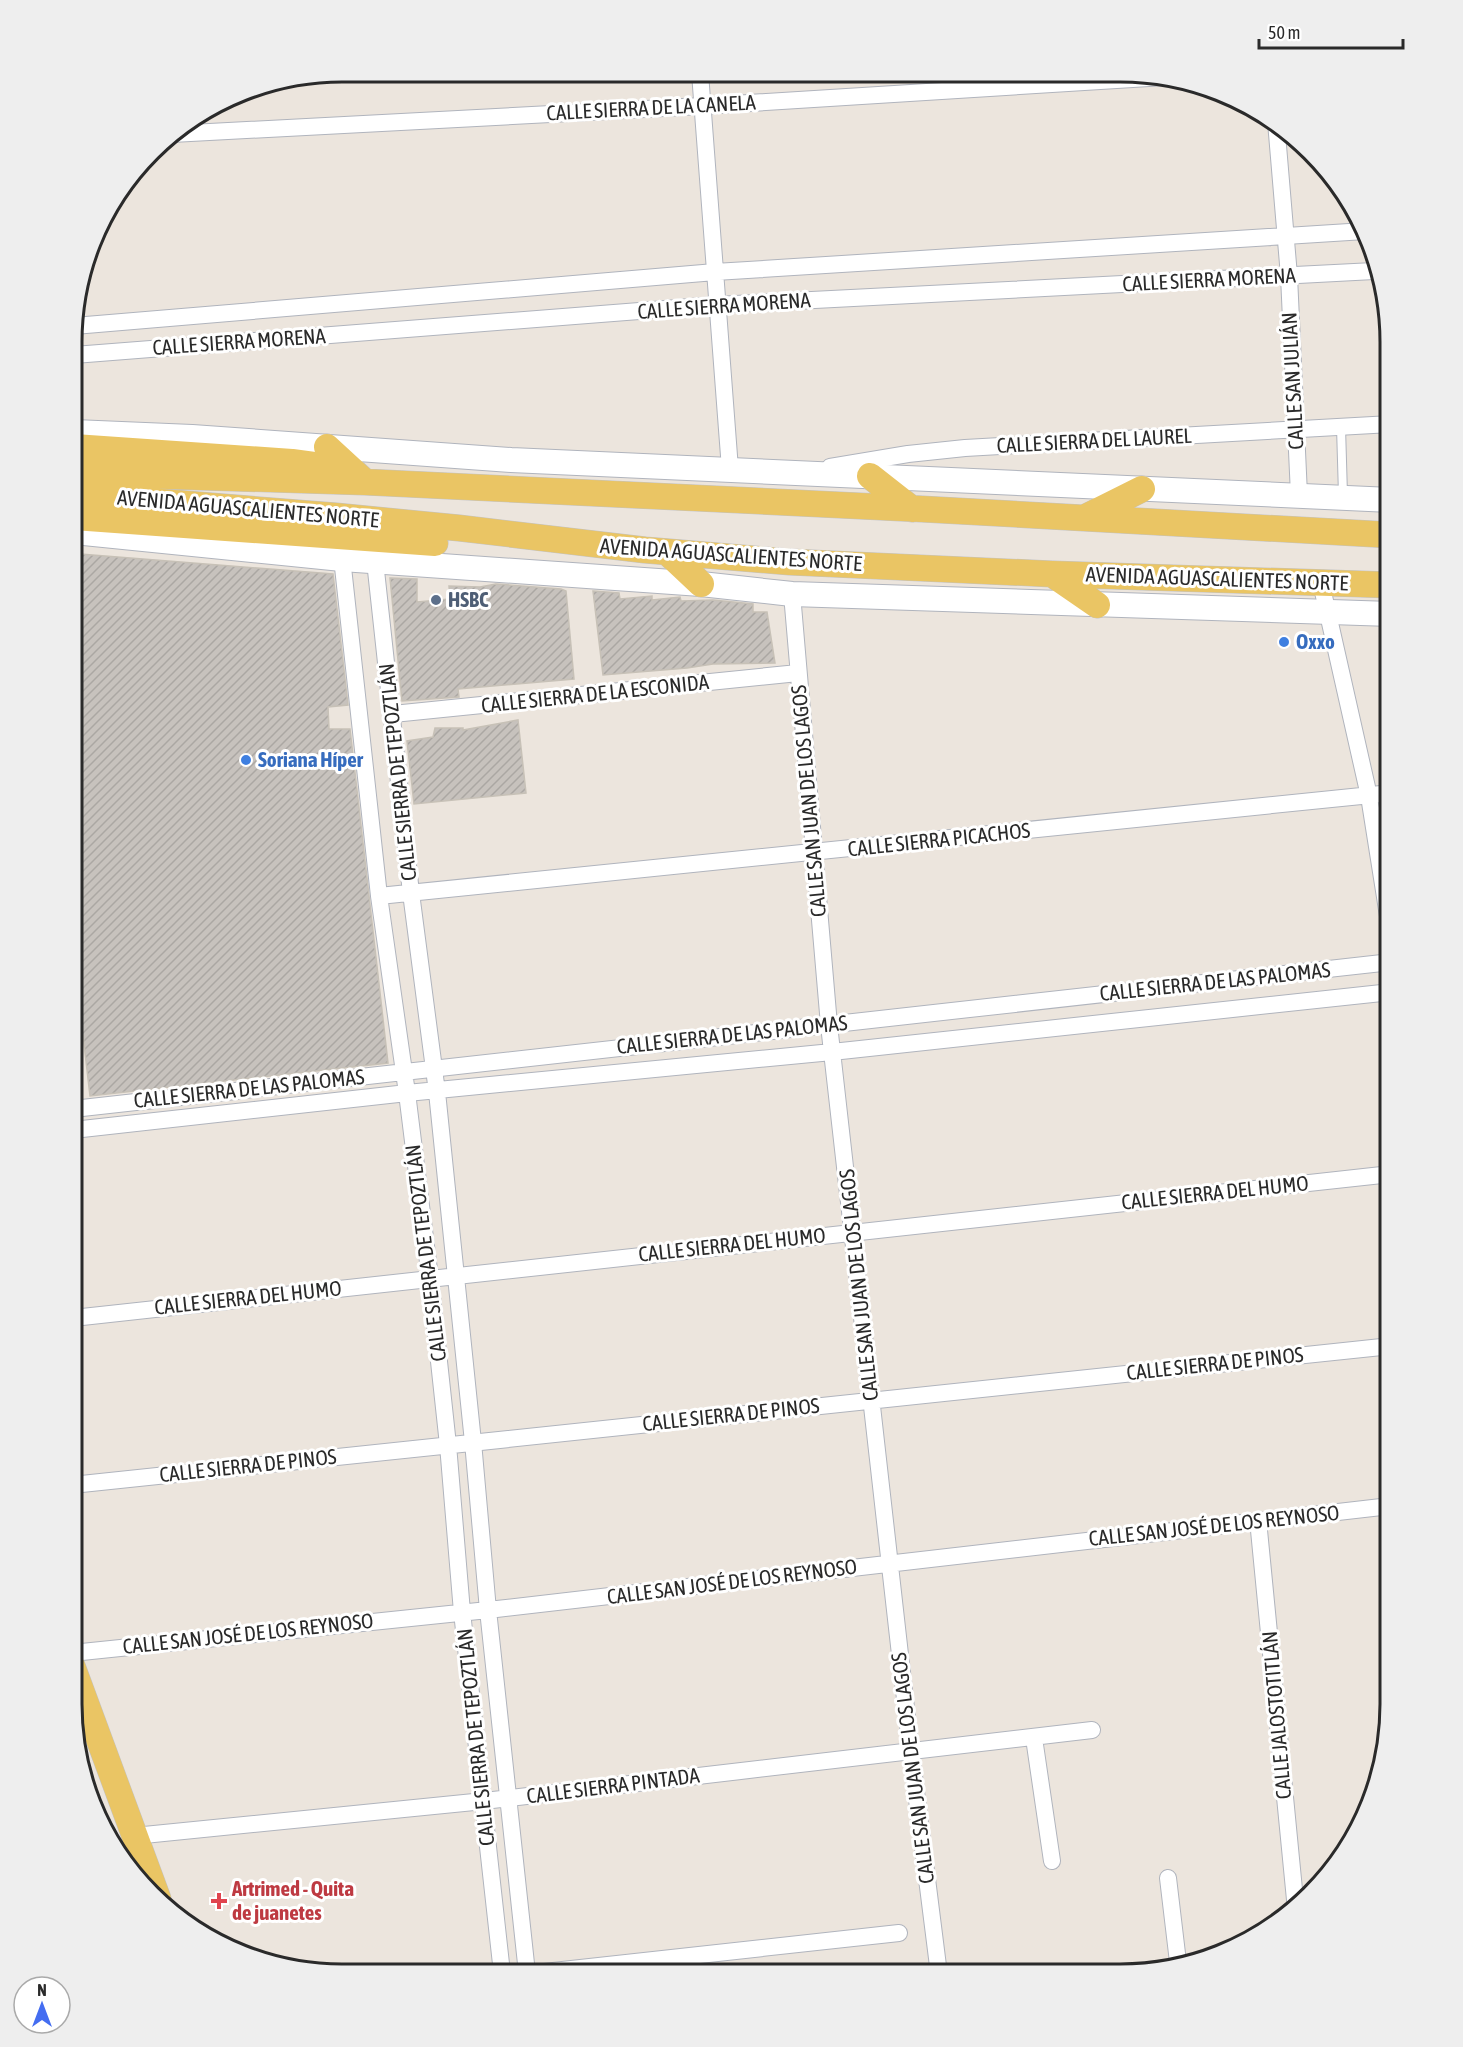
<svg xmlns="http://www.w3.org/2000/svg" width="1463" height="2047" viewBox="0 0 1463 2047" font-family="'Asap Condensed',sans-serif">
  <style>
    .building { fill: url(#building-hatch); stroke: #c7c1b7; stroke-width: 1.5 }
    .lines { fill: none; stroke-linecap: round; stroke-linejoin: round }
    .lane-casing { stroke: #b0b4bd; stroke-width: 10 }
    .street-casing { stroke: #b0b4bd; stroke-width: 18 }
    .secondary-casing { stroke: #b0b4bd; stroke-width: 26 }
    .primary-casing { stroke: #c3c3c3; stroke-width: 27 }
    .lane { stroke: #fff; stroke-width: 8 }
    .street { stroke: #fff; stroke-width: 16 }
    .secondary { stroke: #fff; stroke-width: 24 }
    .primary { stroke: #eac564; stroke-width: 26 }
    .service-dot { fill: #5c6f8a; stroke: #fff; stroke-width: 2 }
    .shop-dot { fill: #3f7fe0; stroke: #fff; stroke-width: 2 }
    .health-dot { fill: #e0444e; stroke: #fff; stroke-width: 2 }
    .labels { text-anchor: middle; stroke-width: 6; stroke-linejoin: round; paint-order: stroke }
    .street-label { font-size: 21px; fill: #2a2a2a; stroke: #fff }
    .service-label { font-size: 21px; font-weight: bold; fill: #4e5e75; stroke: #fff; text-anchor: start }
    .shop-label { font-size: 21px; font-weight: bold; fill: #366cbe; stroke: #fff; text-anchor: start }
    .health-label { font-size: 21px; font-weight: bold; fill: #be3a42; stroke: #fff; text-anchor: start }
    .rim { fill: none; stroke: #2a2a2a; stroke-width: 3 }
  </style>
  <defs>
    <pattern id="building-hatch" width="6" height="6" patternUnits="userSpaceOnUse" patternTransform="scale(1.5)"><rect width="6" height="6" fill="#c7c2bd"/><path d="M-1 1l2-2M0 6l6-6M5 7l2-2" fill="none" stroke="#aba7a3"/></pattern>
  </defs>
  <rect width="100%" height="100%" fill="#ece5dd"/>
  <!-- building -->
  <path class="building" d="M80,554L333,574L348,705L328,707L329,729H350L388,1063L90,1096L83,1035L73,1028L74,562Z
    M390,578L417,579V602L450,599L449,586L480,587L496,584L561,589L566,591L574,679L458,689L459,697L402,701Z
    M593,591L619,593L620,599L652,596V600L680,597L681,601L713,600L753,604V612H767L775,663L713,664L687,668L603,675Z
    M518,720L526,793L414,804L407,741L433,737L435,728H463V730Z"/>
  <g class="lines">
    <!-- lane casing -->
    <g class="lane-casing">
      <path id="lane" d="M1341,427L1343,495"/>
    </g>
    <!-- street casing -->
    <g class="street-casing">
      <path id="street" d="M700,73L730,469
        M1276,122L1289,276L1299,495
        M172,134L702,106L1165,77
        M74,326L715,272L1365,231
        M74,355L716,305L1374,271
        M830,467L908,454L965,448L1391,424
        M341,549L379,896L407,1093L430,1278L448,1445L462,1612L502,1973
        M374,552L411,893L437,1092L473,1442L488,1610L527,1973
        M1321,583L1369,796L1391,935
        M792,594L829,1025L911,1752L939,1974
        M393,714L798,673
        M379,896L1391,793
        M73,1109L1391,962
        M73,1130L407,1093L832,1052L1391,992
        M73,1318L1391,1174
        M72,1485L1391,1346
        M1258,1520L1296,1910
        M72,1653L488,1610L1390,1506
        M1034,1738L1052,1861
        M134,1836L484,1801L1092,1730
        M1168,1878L1178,1962
        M535,1973L899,1933"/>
    </g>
    <!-- secondary casing -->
    <g class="secondary-casing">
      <path id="secondary" d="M74,432L192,437L511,460L1391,500
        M74,532L342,559L701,584L792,594L1391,614"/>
    </g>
    <!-- primary casing -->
    <g class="primary-casing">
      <path id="primary" d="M74,447L292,462L314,465L328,473
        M327,447L365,482
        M74,471L138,475L365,482L922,509L1391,535
        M870,476L912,509
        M74,495L336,516L459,528L645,550L790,562L1052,574L1391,585
        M1088,516L1142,489
        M74,517L435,543
        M667,552L701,584
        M1052,574L1097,605
        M72,1666L158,1899"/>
    </g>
    <!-- lane -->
    <use href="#lane" class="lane"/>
    <!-- street -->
    <use href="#street" class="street"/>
    <!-- secondary -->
    <use href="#secondary" class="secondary"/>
    <!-- primary -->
    <use href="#primary" class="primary"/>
  </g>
  <!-- markers -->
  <circle class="service-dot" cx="436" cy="600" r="6"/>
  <g class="shop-dot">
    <circle cx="1284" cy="642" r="6"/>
    <circle cx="246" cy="760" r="6"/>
  </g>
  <path class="health-dot" d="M216 1892h6v6h6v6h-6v6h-6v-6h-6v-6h6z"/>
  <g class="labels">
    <!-- street labels -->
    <g class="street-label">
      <text transform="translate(651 108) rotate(-3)" y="7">CALLE SIERRA DE LA CANELA</text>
      <text transform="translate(1209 280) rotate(-3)" y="7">CALLE SIERRA MORENA</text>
      <text transform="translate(724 306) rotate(-4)" y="7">CALLE SIERRA MORENA</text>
      <text transform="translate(239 342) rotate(-4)" y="7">CALLE SIERRA MORENA</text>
      <text transform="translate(1293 381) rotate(-93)" y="7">CALLE SAN JULIÁN</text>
      <text transform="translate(1094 441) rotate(-3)" y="7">CALLE SIERRA DEL LAUREL</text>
      <text transform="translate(248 509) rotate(5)" y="7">AVENIDA AGUASCALIENTES NORTE</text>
      <text transform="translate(731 555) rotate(4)" y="7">AVENIDA AGUASCALIENTES NORTE</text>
      <text transform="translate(1217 579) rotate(2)" y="7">AVENIDA AGUASCALIENTES NORTE</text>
      <text transform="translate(595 694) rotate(-6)" y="7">CALLE SIERRA DE LA ESCONIDA</text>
      <text transform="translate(398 772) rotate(-96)" y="7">CALLE SIERRA DE TEPOZTLÁN</text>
      <text transform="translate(809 801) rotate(-95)" y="7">CALLE SAN JUAN DE LOS LAGOS</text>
      <text transform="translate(939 840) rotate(-6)" y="7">CALLE SIERRA PICACHOS</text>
      <text transform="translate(1215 982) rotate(-6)" y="7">CALLE SIERRA DE LAS PALOMAS</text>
      <text transform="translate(732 1035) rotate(-6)" y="7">CALLE SIERRA DE LAS PALOMAS</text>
      <text transform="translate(249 1089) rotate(-6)" y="7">CALLE SIERRA DE LAS PALOMAS</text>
      <text transform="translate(1215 1193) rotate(-6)" y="7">CALLE SIERRA DEL HUMO</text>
      <text transform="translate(732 1245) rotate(-6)" y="7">CALLE SIERRA DEL HUMO</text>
      <text transform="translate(426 1253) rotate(-97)" y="7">CALLE SIERRA DE TEPOZTLÁN</text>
      <text transform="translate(859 1285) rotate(-96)" y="7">CALLE SAN JUAN DE LOS LAGOS</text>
      <text transform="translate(248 1298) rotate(-6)" y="7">CALLE SIERRA DEL HUMO</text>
      <text transform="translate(1215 1364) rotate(-6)" y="7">CALLE SIERRA DE PINOS</text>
      <text transform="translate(731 1415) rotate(-6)" y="7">CALLE SIERRA DE PINOS</text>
      <text transform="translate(248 1466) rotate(-6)" y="7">CALLE SIERRA DE PINOS</text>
      <text transform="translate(1214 1526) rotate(-6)" y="7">CALLE SAN JOSÉ DE LOS REYNOSO</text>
      <text transform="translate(732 1582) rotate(-7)" y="7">CALLE SAN JOSÉ DE LOS REYNOSO</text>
      <text transform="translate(248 1634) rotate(-6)" y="7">CALLE SAN JOSÉ DE LOS REYNOSO</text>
      <text transform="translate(1277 1715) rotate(-95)" y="7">CALLE JALOSTOTITLÁN</text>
      <text transform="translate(476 1737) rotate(-96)" y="7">CALLE SIERRA DE TEPOZTLÁN</text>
      <text transform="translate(913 1768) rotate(-97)" y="7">CALLE SAN JUAN DE LOS LAGOS</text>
      <text transform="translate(613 1786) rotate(-7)" y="7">CALLE SIERRA PINTADA</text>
    </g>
    <!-- service labels -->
    <g class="service-label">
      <text x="448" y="607">HSBC</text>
    </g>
    <!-- shop labels -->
    <g class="shop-label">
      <text x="1296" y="649">Oxxo</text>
      <text x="258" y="767">Soriana Híper</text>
    </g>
    <!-- health labels -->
    <g class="health-label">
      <text x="232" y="1896">Artrimed - Quita<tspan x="232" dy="24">de juanetes</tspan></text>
    </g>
  </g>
  <!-- crop -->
  <path d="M0 0H1463V2047H0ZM342 82H1120A260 260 0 0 1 1380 342V1704A260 260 0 0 1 1120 1964H342A260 260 0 0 1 82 1704V342A260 260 0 0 1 342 82Z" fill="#eee" fill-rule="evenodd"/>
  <path class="rim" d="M342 82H1120A260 260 0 0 1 1380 342V1704A260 260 0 0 1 1120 1964H342A260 260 0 0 1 82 1704V342A260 260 0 0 1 342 82Z"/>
  <!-- north arrow -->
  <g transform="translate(42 2005)"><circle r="28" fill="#ffffff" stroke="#aaaaaa" stroke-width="1.5"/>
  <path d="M0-4.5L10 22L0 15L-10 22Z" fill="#446df1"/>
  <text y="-9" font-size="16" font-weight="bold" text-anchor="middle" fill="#2a2a2a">N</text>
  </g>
  <!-- scale -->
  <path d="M1259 39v9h144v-9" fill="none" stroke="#2a2a2a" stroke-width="3"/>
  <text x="1268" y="39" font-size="18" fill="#2a2a2a" stroke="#ffffff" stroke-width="4.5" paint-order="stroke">50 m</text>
</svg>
